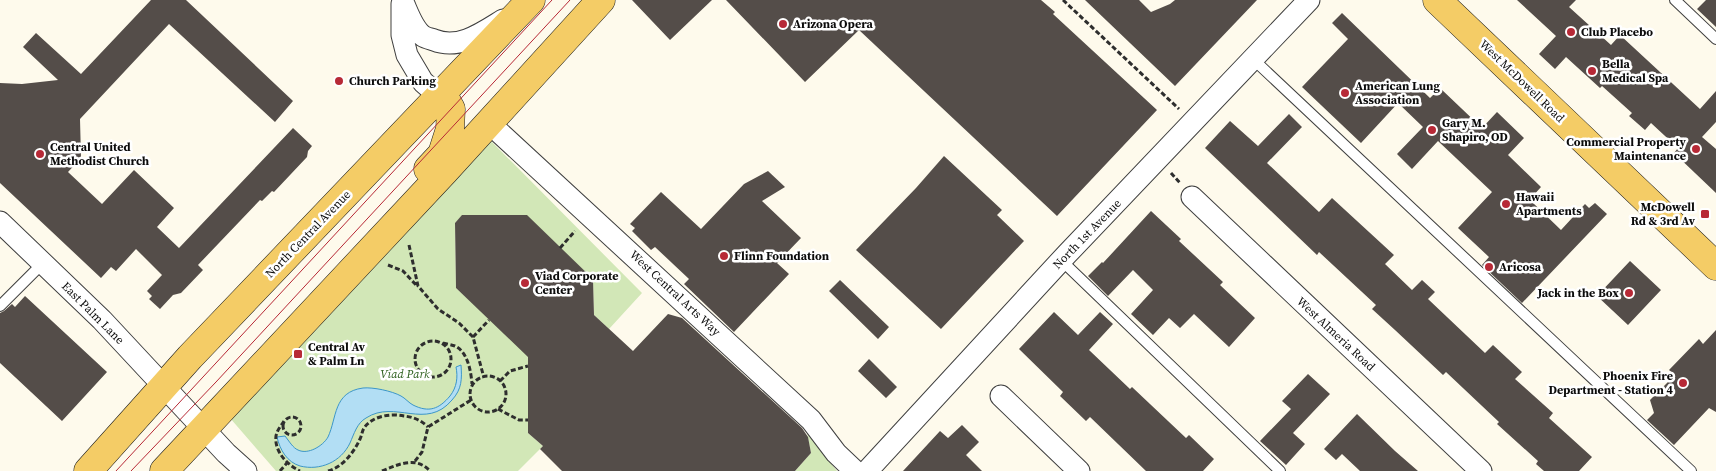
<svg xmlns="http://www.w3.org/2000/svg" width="1716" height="471" viewBox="0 0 1716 471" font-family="'Source Serif 4',serif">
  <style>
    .green { fill: #d2e7b7 }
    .water { fill: #b2def4; stroke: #3c96c8 }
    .building { fill: #544d49 }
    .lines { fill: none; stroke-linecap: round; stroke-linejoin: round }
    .service-casing { stroke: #3f3f3f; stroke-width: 12 }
    .minor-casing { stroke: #3f3f3f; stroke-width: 23 }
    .primary-casing { stroke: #1d1d1d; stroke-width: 29 }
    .path { stroke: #2e2e2e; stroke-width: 3; stroke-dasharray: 5 2.5; stroke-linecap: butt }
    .service { stroke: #fff; stroke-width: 10 }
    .minor { stroke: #fff; stroke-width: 21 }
    .primary { stroke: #f4cc66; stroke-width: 28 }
    .tram { stroke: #b72936; stroke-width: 1 }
    .poi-dot { fill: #b72936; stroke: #fff; stroke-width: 2 }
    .labels { text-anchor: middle; stroke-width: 5; stroke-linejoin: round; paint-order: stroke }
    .poi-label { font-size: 12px; font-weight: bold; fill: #0c0c0c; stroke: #fff; text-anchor: start }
    .street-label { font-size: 12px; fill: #0c0c0c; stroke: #fff }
    .park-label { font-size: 12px; font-style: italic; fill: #2f611f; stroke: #fff }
  </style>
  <rect width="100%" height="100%" fill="#fefaec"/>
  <!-- green -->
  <path class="green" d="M489,139L642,293L609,329L594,315L593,279L463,215L455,223L456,288L528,353V433L543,446L518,471H276L230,418L379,262Z
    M807,433L837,471H795L811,453Z"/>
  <!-- water -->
  <path class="water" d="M461,365C462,379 462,389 452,400C426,431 395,399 366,418C357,423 354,434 350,443C341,462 320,471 300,466C287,462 280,450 277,437L285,436C289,441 293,448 298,450C308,455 323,446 328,437C337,418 333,392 363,388C373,387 392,391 401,396C405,398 409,403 413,405C429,413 439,409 450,396C457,387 458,377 456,367Z"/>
  <!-- building -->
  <path class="building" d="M151,0H186L293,101L275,122L169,24L80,119L81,158L68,172L102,204L134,170L174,208L157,227L179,248L293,128L312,146L308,151L307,157L274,192L272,191L262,201L260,200L198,265L203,270L181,293L173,295L160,309L149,299L152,296L147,291L162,275L136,249L116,271L111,267L101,278L0,183V83L22,84L58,80L23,47L36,33L81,74Z
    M632,0H712L670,40Z
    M726,0H1041L1055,12L1053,14L1157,110L1057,216L859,30L805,82Z
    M1085,0H1139L1151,12L1170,4L1175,0H1257L1175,86Z
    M1517,0H1576L1569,7L1611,45L1620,35L1700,109L1716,91V122L1702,137L1716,149V193L1674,153L1678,148L1651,123L1645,130L1629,116L1632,113L1602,86L1600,88L1566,57L1555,69L1539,54L1556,36Z
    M1706,0H1716V27L1697,9Z
    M1342,13L1430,98L1440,88L1482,128L1497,112L1524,138L1508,155L1541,187L1532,197L1535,200L1532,202L1561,230L1585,204L1589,208L1595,203L1607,214L1522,303L1482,265L1489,257L1458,228L1492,192L1438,141L1412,169L1397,154L1423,127L1398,103L1361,143L1302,87L1348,39L1332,23Z
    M1289,114L1302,127L1267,163L1319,212L1332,198L1394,255L1385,264L1412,290L1422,280L1435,292L1428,299L1485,353L1493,345L1522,372L1515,379L1553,413L1549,418L1592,457L1579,471H1544L1536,464L1538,461L1497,424L1499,422L1446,372L1443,375L1395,330L1372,309L1376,305L1319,252L1317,255L1205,148L1230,121L1258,146Z
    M944,156L1002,210L997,215L1024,241L941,329L856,250L916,188Z
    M768,171L785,187L762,201L801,238L777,263L789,274L734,332L684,284L689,279L655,247L651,250L632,231L635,228L630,224L661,192L701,229L744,184Z
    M1151,211L1181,239L1179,241L1223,282L1220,285L1255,318L1229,347L1194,314L1180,328L1169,318L1153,335L1131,314L1153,290L1133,270L1108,296L1088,276L1102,262L1103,263Z
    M462,215H527L593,279L594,315L633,351L668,314L682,318L802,428L808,437L811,453L795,471H562L540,449L543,446L528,433V357L456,288L455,223Z
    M1630,261L1661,290L1628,325L1597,296Z
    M840,280L889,327L878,339L829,291Z
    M25,296L107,372L62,421L0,363V313L4,311L12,304L15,307Z
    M1054,312L1078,335L1100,312L1113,324L1089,350L1130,389L1132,387L1186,438L1189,435L1214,459L1203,471H1146L1090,417L1086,421L1060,396L1063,392L1019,349Z
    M1716,330V412L1709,408L1674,445L1647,420L1654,413L1650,400L1675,375L1669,370L1699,339L1703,344Z
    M869,359L897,387L886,398L858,371Z
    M1308,374L1330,394L1293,433L1305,444L1286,465L1260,441L1291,409L1282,401Z
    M1357,414L1395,451L1418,471H1360L1342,454L1336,460L1324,449Z
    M962,425L979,442L966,455L982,471H903L940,431L948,438Z"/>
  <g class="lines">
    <!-- service casing -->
    <g class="service-casing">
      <path id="service" d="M1675,0L1716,39
        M1253,59L1691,471
        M1061,260L1280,471
        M0,306L43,263"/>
    </g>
    <!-- minor casing -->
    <g class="minor-casing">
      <path id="minor" d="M403,2C408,13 413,29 423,36C426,38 431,39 434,40C459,50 482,33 503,20
        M402,4V35L407,55L423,82L439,96
        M488,122L811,420L836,453L855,471
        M1192,197L1481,471
        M0,222L102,320L226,453L246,471
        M1001,396L1079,471
        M867,471L1067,254L1309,0"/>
    </g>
    <!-- primary casing -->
    <g class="primary-casing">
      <path id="primary" d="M1437,0L1716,266
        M428,169L442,154L450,129L451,109L446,100L439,96
        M88,471L190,357L531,0
        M164,471L445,171L601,0"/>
    </g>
    <!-- path -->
    <path class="path" d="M1063,0L1179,109
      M1171,173L1180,183
      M409,245L418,286L438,309L459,323L473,337L484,378
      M560,248L575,231
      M388,265L403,271L417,286
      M473,337L489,320
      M415 359a18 18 0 1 1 36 0a18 18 0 1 1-36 0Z
      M443,343C447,344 452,345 455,346C468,352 471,372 472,384
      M470 394a18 18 0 1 1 36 0a18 18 0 1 1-36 0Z
      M500,381L510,371L528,366
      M498,409L519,420H528
      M283 426a9 9 0 1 1 18 0a9 9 0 1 1-18 0Z
      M284,421C281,426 277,430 276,436C274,451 287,465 300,471
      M415,461L422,452L428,427L471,400
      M280,471L287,463
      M328,471C343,467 354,452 360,439C362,435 362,431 364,428C372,416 391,413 404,416C413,417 421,420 428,427
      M382,471C399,464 416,456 430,471"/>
    <!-- service -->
    <use href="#service" class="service"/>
    <!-- minor -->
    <use href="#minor" class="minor"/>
    <!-- primary -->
    <use href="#primary" class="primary"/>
    <!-- tram -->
    <path class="tram" d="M116,471L552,0
      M131,471L216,382L570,0"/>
  </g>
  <!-- markers -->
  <g class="poi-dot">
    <circle cx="783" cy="24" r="5"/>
    <circle cx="1571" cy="32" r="5"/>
    <circle cx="1592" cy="71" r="5"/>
    <circle cx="339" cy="81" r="5"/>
    <circle cx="1345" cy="93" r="5"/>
    <circle cx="1432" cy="130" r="5"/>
    <circle cx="1696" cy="149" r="5"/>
    <circle cx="40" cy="154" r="5"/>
    <circle cx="1506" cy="204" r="5"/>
    <rect x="1700" y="209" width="10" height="10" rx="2.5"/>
    <circle cx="724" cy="256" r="5"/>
    <circle cx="1489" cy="267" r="5"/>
    <circle cx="525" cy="283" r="5"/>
    <circle cx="1629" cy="293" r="5"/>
    <rect x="293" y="349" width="10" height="10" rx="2.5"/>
    <circle cx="1683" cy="383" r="5"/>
  </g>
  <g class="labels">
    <!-- poi labels -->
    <g class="poi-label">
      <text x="793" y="28">Arizona Opera</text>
      <text x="1581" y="36">Club Placebo</text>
      <text x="1602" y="68">Bella<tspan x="1602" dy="14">Medical Spa</tspan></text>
      <text x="349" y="85">Church Parking</text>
      <text x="1355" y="90">American Lung<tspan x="1355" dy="14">Association</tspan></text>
      <text x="1442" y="127">Gary M.<tspan x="1442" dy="14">Shapiro, OD</tspan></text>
      <text x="1686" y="146" text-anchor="end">Commercial Property<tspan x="1686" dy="14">Maintenance</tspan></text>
      <text x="50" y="151">Central United<tspan x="50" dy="14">Methodist Church</tspan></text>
      <text x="1516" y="201">Hawaii<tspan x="1516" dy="14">Apartments</tspan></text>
      <text x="1695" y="211" text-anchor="end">McDowell<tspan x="1695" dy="14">Rd &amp; 3rd Av</tspan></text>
      <text x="734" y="260">Flinn Foundation</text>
      <text x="1499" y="271">Aricosa</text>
      <text x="535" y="280">Viad Corporate<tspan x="535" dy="14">Center</tspan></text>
      <text x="1619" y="297" text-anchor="end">Jack in the Box</text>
      <text x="308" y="351">Central Av<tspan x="308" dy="14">&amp; Palm Ln</tspan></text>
      <text x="1673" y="380" text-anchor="end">Phoenix Fire<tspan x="1673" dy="14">Department - Station 4</tspan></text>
    </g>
    <!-- street labels -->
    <g class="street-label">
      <text transform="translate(1522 81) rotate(44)" y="4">West McDowell Road</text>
      <text transform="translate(308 234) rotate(-46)" y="4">North Central Avenue</text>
      <text transform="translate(1087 234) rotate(-46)" y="4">North 1st Avenue</text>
      <text transform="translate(675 293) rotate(43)" y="4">West Central Arts Way</text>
      <text transform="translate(93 313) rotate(45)" y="4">East Palm Lane</text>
      <text transform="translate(1336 334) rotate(43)" y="4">West Almeria Road</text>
    </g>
    <!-- park labels -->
    <g class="park-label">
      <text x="405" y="378">Viad Park</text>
    </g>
  </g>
</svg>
